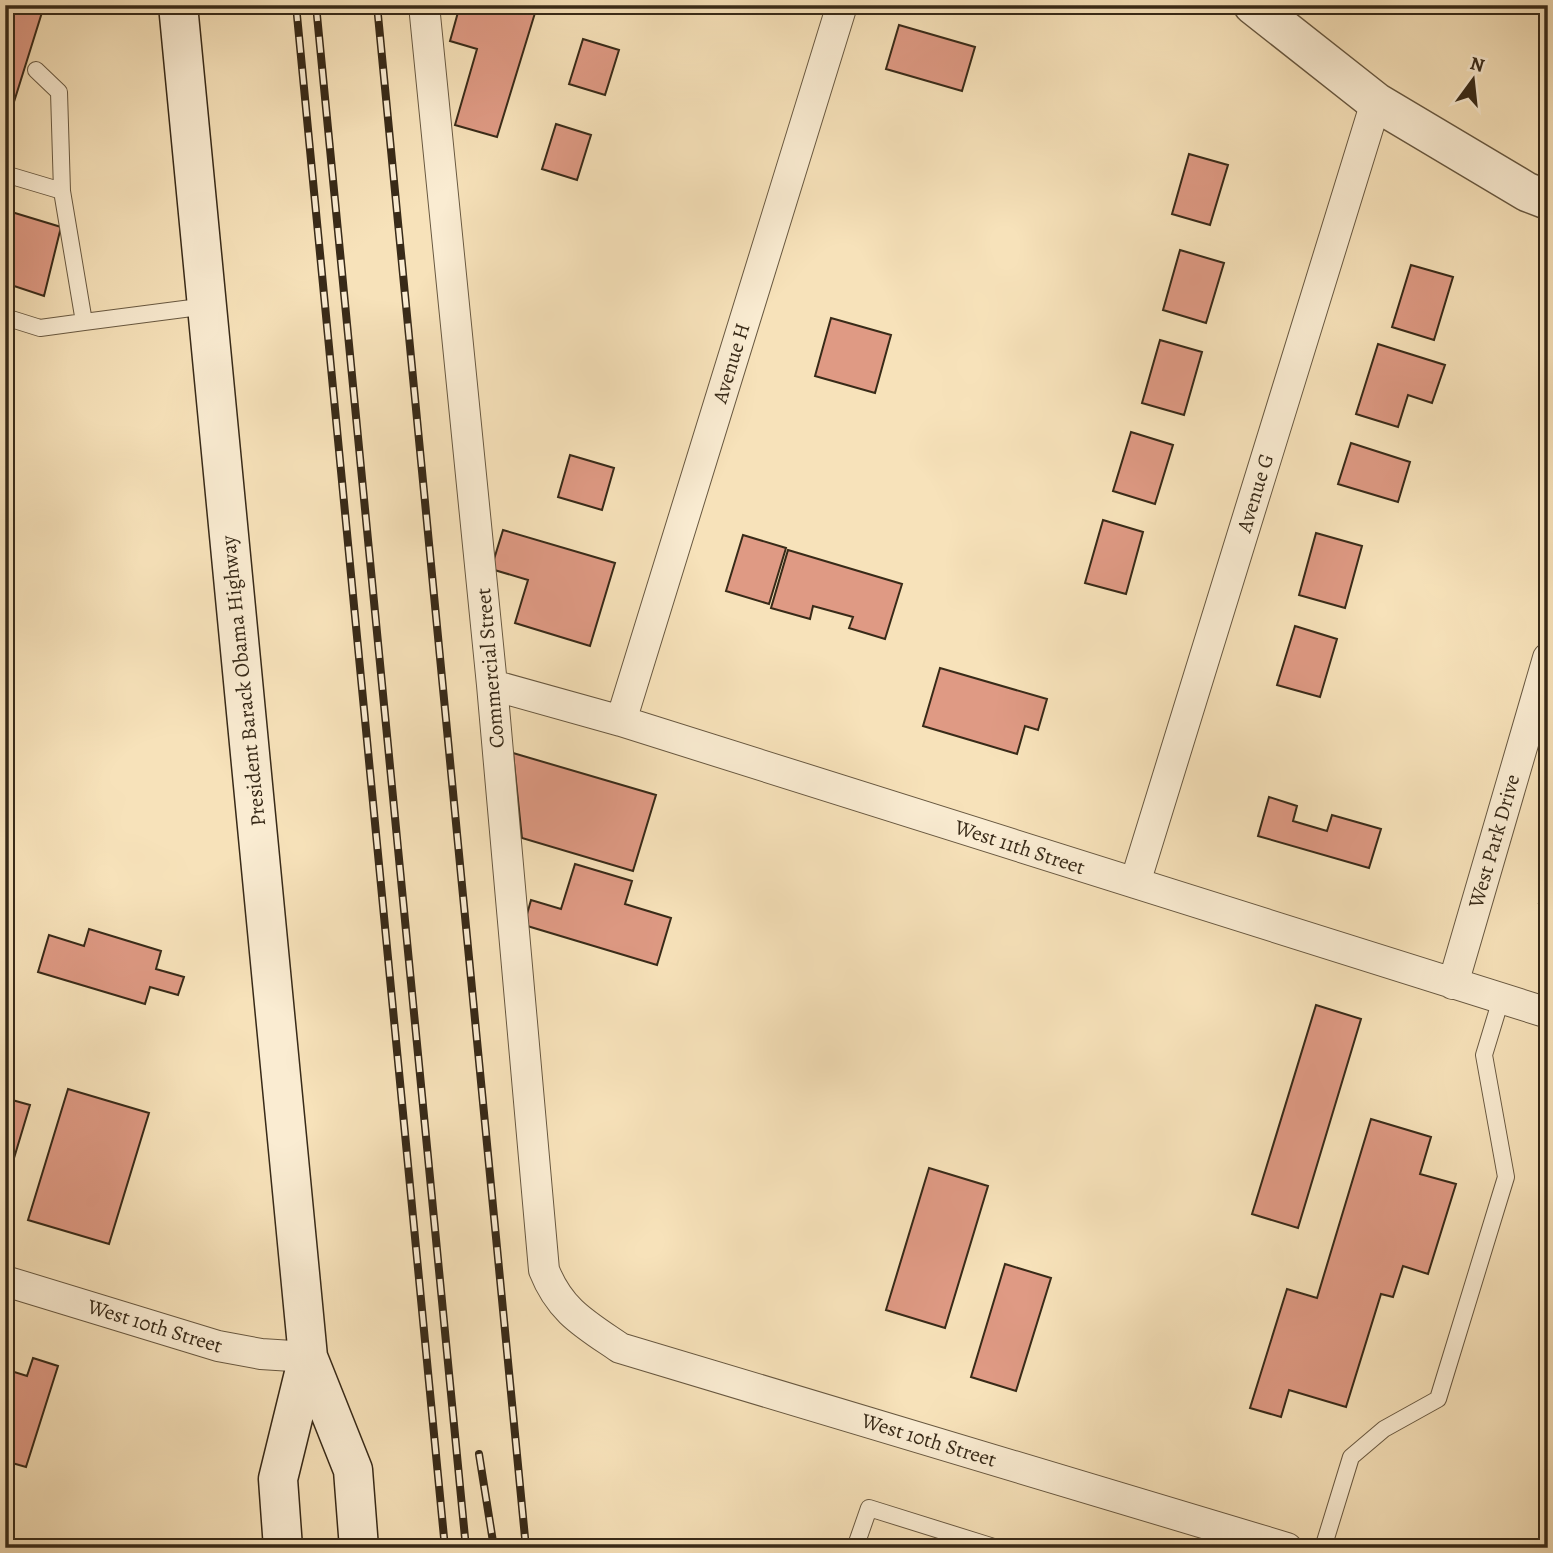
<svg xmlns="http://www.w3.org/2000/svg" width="1553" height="1553" viewBox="0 0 1553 1553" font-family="Alegreya,serif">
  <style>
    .building { fill: #df9a84; stroke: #382a18; stroke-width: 2 }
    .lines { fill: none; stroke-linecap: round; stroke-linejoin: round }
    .service-casing { stroke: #685840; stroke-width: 18 }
    .minor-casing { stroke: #685840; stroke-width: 32 }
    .tertiary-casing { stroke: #685840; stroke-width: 41 }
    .secondary-casing { stroke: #382a18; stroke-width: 41 }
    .service { stroke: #faecd2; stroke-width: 16 }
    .minor { stroke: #faecd2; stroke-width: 30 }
    .tertiary { stroke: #faecd2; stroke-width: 38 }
    .secondary { stroke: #faecd2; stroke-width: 38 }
    .rail-casing { stroke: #382a18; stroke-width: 8 }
    .rail { stroke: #faecd2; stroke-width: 5; stroke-dasharray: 16; stroke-linecap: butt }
    .labels { text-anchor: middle; stroke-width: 7; stroke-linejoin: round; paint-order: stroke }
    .street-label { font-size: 21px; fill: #382a18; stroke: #faecd2 }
  </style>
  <rect width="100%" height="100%" fill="#f7e2ba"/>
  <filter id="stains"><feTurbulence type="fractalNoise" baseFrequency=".00286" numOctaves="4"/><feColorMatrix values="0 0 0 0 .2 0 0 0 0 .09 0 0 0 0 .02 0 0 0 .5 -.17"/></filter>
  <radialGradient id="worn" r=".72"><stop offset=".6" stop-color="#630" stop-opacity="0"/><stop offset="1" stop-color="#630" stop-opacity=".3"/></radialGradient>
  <!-- building -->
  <path class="building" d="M5,5L44,6L8,121L5,120Z
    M460,5H510L535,13L497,137L455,125L477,49L450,41Z
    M899,25L975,47L962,91L886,69Z
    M583,39L619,50L605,95L569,84Z
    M556,124L591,135L577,180L542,169Z
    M1189,154L1228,165L1210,225L1172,214Z
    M5,210L61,227L44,296L5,283Z
    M1180,250L1224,263L1206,323L1163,310Z
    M1411,265L1453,277L1434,340L1392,327Z
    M831,318L891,335L875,393L815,376Z
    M1160,340L1202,352L1184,415L1142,403Z
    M1378,344L1445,365L1432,403L1408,395L1398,427L1356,414Z
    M1131,432L1173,445L1155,504L1113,491Z
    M1351,443L1410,462L1398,502L1338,484Z
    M570,455L614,468L602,510L558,497Z
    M1103,520L1143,532L1126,594L1085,583Z
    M503,530L615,563L590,646L515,623L528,580L491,569Z
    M1316,533L1362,546L1345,608L1299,595Z
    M743,535L786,548L769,604L726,591Z
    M788,550L902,584L885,639L849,628L853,617L813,606L810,619L771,608Z
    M1295,626L1337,639L1320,697L1277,685Z
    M940,668L1047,699L1038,730L1025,726L1017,754L923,726Z
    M513,753L656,795L633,871L522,838Z
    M1269,797L1297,806L1293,821L1327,831L1332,815L1381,829L1369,868L1258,836Z
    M575,864L632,881L625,904L671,918L657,965L524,925L531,900L561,909Z
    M1548,874V905L1539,903Z
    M89,929L161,951L156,969L184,977L178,995L150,987L145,1004L38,972L49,935L84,946Z
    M1316,1005L1361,1019L1298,1228L1252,1214Z
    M68,1089L149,1113L109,1244L28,1220Z
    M5,1098L30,1105L5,1188Z
    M1371,1119L1431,1137L1420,1174L1456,1184L1428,1274L1403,1266L1393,1297L1381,1294L1346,1407L1289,1390L1281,1417L1250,1408L1287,1289L1317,1298Z
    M929,1168L988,1186L945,1328L886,1310Z
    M1005,1264L1051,1278L1016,1391L971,1377Z
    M33,1358L58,1366L26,1467L5,1461V1369L27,1376Z"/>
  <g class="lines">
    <!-- service casing -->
    <g class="service-casing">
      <path id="service" d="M36,70L59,92L62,191
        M5,174L62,191L84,322L207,306
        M5,317L40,328L84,322
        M855,1548L869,1508L997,1548
        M1323,1548L1351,1457L1384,1429L1438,1399L1506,1177L1484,1055L1501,999"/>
    </g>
    <!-- minor casing -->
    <g class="minor-casing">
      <path id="minor" d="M424,5L492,685L544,1270C560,1311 585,1324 620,1348L1287,1548
        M492,685L621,721L1548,1013
        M621,721L842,5
        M1135,883L1376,102
        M1453,984L1548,658
        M5,1281L218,1346L261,1354L308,1357"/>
    </g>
    <!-- tertiary casing -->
    <g class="tertiary-casing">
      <path id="tertiary" d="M1253,5L1376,102L1527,192L1548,200"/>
    </g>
    <!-- secondary casing -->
    <g class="secondary-casing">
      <path id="secondary" d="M178,5L308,1357L353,1470L359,1548
        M283,1548L278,1479L308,1357"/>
    </g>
    <!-- service -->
    <use href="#service" class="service"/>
    <!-- minor -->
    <use href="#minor" class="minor"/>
    <!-- tertiary -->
    <use href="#tertiary" class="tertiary"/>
    <!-- secondary -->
    <use href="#secondary" class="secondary"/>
    <!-- rail casing -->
    <g class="rail-casing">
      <path id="rail" d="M296,5L445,1548
        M316,5L466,1548
        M377,5L526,1548
        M479,1454L494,1548"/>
    </g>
    <!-- rail -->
    <use href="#rail" class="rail"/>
  </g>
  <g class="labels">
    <!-- street labels -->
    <g class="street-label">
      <text transform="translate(731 363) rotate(-73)" y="7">Avenue H</text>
      <text transform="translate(1255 493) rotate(-73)" y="7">Avenue G</text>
      <text transform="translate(490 668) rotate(-95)" y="7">Commercial Street</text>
      <text transform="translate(243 681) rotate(-96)" y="7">President Barack Obama Highway</text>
      <text transform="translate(1494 841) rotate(-74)" y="7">West Park Drive</text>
      <text transform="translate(1020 847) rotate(18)" y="7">West 11th Street</text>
      <text transform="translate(155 1326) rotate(17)" y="7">West 10th Street</text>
      <text transform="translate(929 1440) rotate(17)" y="7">West 10th Street</text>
    </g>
  </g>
  <!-- margin -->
  <rect width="1553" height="1553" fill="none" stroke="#f7e2ba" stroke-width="28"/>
  <rect x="7" y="7" width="1539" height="1539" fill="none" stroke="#382a18" stroke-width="3.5"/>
  <rect x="14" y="14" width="1525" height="1525" fill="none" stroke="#382a18" stroke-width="2"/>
  <!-- north arrow -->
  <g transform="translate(1473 80) rotate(15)" stroke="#faecd2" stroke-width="5" paint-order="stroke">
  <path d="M0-5L12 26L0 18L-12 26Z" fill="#382a18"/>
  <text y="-10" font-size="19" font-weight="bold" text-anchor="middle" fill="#382a18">N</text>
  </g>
  <rect width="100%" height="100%" filter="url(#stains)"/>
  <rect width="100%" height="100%" fill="url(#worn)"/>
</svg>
